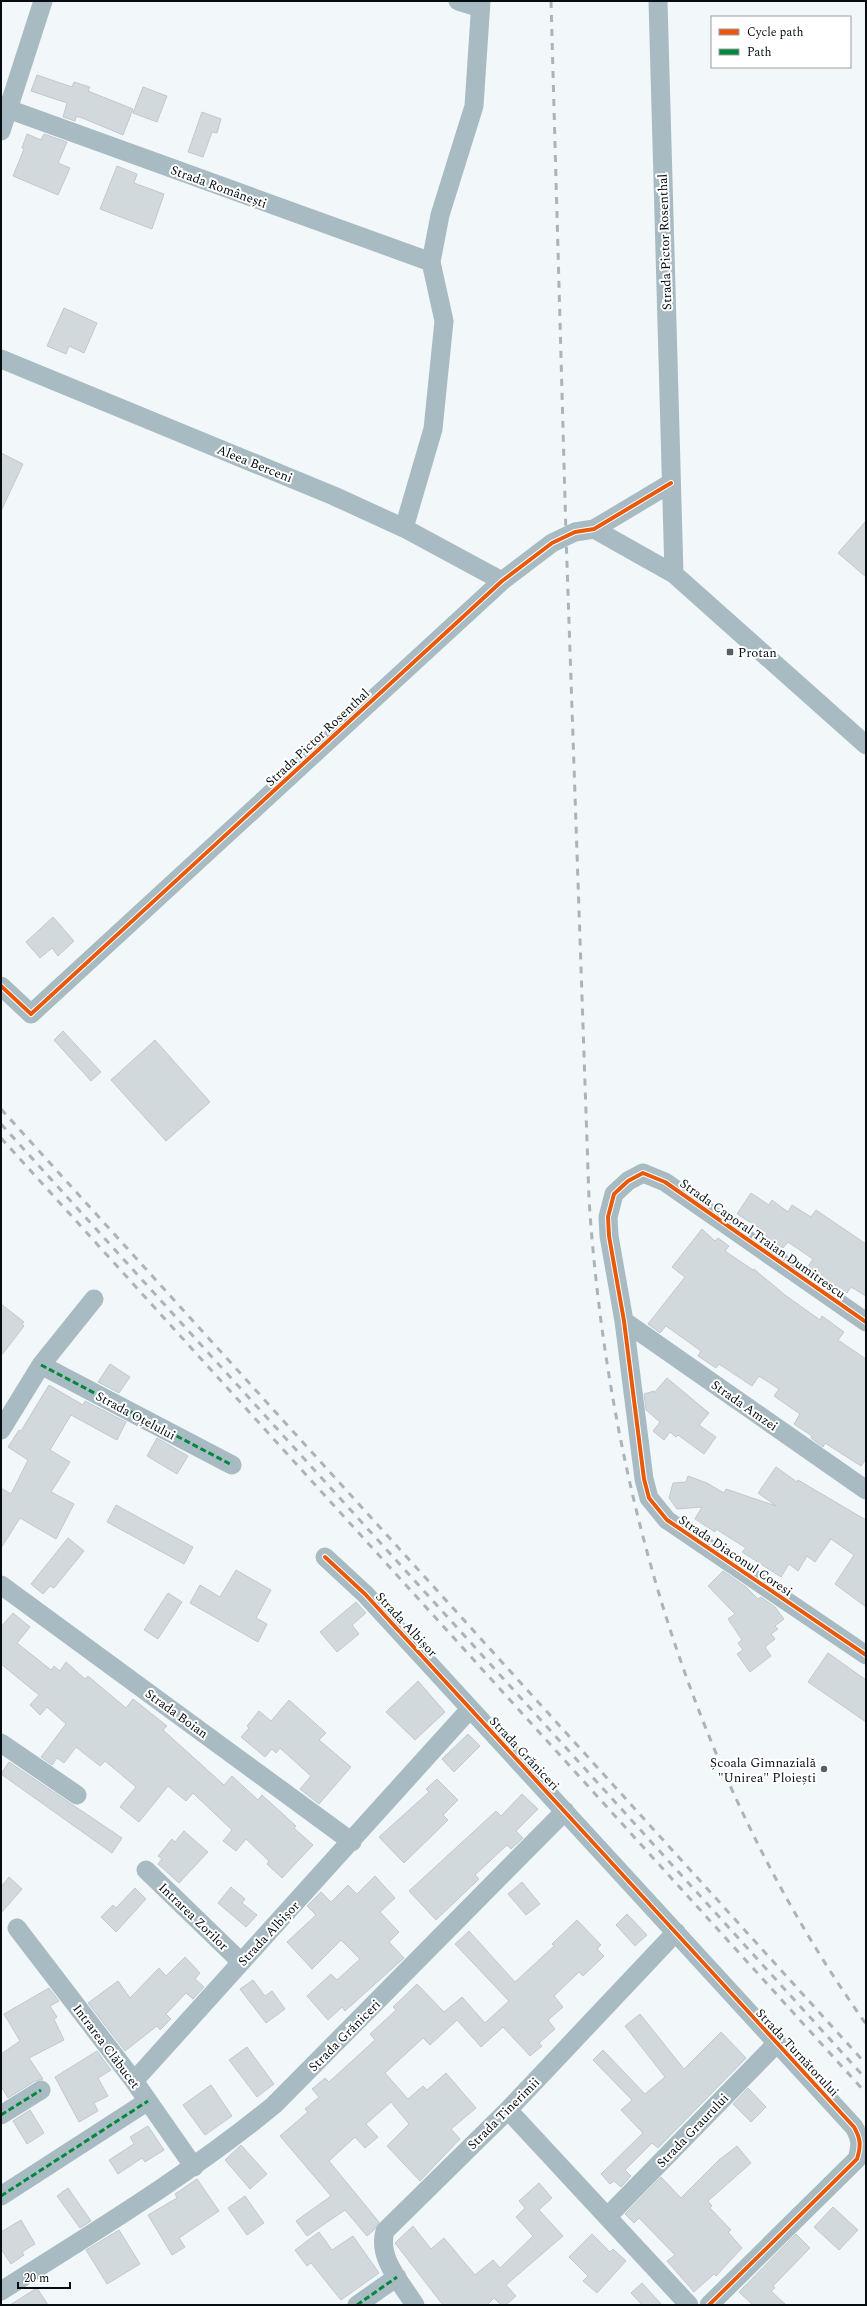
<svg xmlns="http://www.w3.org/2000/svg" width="867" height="2306" viewBox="0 0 867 2306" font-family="Spectral,serif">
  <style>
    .building { fill: #d2d9dc; stroke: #c2c9cc }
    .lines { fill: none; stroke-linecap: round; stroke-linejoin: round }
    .minor { stroke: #a8bbc3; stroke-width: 19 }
    .rail { stroke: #aab5ba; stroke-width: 3; stroke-dasharray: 7 7; stroke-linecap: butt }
    .quiet { stroke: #00873e; stroke-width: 3; stroke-dasharray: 6 3; stroke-linecap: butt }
    .cycleway-casing { stroke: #fff; stroke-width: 6 }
    .cycleway { stroke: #e8590c; stroke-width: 4 }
    .poi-dot { fill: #585f63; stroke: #fff; stroke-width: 1.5 }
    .labels { text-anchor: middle; stroke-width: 4; stroke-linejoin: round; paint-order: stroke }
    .street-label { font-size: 13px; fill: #050d11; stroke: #fff }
    .poi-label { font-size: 13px; fill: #050d11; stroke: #fff; text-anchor: start }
  </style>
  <rect width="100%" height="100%" fill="#f2f7fa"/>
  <!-- building -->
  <path class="building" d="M37,75L72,87L74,82L90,87L88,91L133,109L123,135L80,117H76L75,121L63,117L67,103L31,91Z
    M143,87L167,96L157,122L133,113Z
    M202,112L221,119L217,133L212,132L203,157L188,152Z
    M27,134L41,140L44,134L67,142L58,163L70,168L58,195L13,176L24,149L22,148Z
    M117,166L137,174L134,183L164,194L152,229L100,209Z
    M64,308L97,323L84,353L69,346L66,354L47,346Z
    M1,453L23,464L1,511Z
    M866,521V577L838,553Z
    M53,917L74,941L58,956L52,948L40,958L26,942Z
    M63,1031L101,1072L91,1081L54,1040Z
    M155,1040L210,1102L166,1141L111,1080Z
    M751,1193L769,1205L772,1200L788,1212L792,1205L811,1217L816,1210L866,1244V1296L851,1287L847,1293L807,1268L813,1259L788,1242L783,1248L759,1232L761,1229L737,1214Z
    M702,1229L715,1241L718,1238L729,1246L725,1251L753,1270L754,1269L785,1295L820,1320L822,1316L844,1332L838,1340L866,1359V1459L861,1466L825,1443L823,1447L811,1438L812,1436L794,1424L800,1414L774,1396L779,1389L759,1376L752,1386L719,1364L716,1368L698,1356L701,1351L666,1326L660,1333L648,1324L685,1277L672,1267Z
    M1,1304L24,1322L22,1324L24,1326L1,1356Z
    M110,1364L130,1377L119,1393L98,1382Z
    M667,1378L709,1413L699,1425L716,1437L704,1454L678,1435L676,1437L670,1432L664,1440L653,1431L660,1422L646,1410L644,1394L654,1391V1393Z
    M49,1385L83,1405L85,1401L126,1422L117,1440L71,1415L50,1450L70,1462L51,1492L74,1504L56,1539L20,1518L1,1548V1488L11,1494L28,1460L8,1447L19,1430L21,1431Z
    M157,1438L188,1456L177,1474L147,1456Z
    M776,1467L797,1482L798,1480L866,1520V1607L835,1584L854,1555L831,1539L815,1562L807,1556L798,1571L789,1564L781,1577L742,1552L746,1548L716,1529L715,1532L695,1519L702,1507L677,1509L669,1498L673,1483L686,1482L688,1476L707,1483L724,1493L726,1489L776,1506L758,1493Z
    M116,1505L193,1547L184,1564L107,1522Z
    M68,1538L84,1551L54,1588L50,1586L43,1594L31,1584Z
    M236,1570L271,1590L256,1618L267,1624L258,1642L190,1603L200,1585L220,1597Z
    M723,1571L746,1587L758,1599L761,1597L775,1607L784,1619L775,1626L778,1629L771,1634L775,1639L765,1647L771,1656L750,1672L737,1654L743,1650L738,1643L742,1640L728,1619L735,1614L708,1586Z
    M168,1593L182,1602L158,1639L144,1630Z
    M356,1602L366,1613L352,1625L359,1634L337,1652L320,1632Z
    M13,1613L30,1627L17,1643L51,1670L54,1666L60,1671L66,1662L85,1679L88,1676L126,1708L133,1699L167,1726L163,1730L224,1785L232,1776L258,1800L262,1795L296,1826L294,1828L313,1845L282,1878L267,1864L269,1861L246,1839L236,1851L223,1841L232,1830L193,1793L186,1801L168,1786L139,1822L120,1807L136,1787L105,1761L100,1766L76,1747L64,1763L57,1758L52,1765L41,1757L66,1724L47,1707L40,1715L30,1705L39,1695L1,1664V1627Z
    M828,1653L866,1680V1722L808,1682Z
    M418,1681L445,1712L415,1740L386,1712Z
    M289,1700L326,1733L319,1740L351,1767L319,1804L300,1789L311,1776L280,1748L276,1753L272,1749L265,1757L241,1737L249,1728L247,1726L259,1711L271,1721Z
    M468,1734L480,1746L454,1772L442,1759Z
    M9,1762L122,1838L112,1853L1,1774Z
    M437,1779L458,1800L443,1815L448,1820L404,1863L379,1837L429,1792L426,1789Z
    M522,1794L538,1809L516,1831L523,1838L511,1849L507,1845L475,1875L479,1879L436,1920L409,1891L496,1811L501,1816Z
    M184,1831L208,1852L179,1883L158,1864L162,1859L158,1856L172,1839L175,1842Z
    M375,1876L395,1898L380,1912L399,1932L389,1942L404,1958L345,2011L342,2007L328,2020L307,1996L331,1974L337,1980L360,1959L341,1940L312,1969L287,1942L316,1915L307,1906L321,1892L331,1902L348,1885L357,1894Z
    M9,1877L22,1889L1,1913V1887Z
    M522,1882L540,1904L526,1915L508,1894Z
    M231,1887L245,1899L242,1903L257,1915L246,1927L218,1903Z
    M135,1888L146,1899L116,1932L101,1917L113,1905L116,1908Z
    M627,1914L647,1935L635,1946L616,1925Z
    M577,1920L601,1945L597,1949L604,1956L583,1976L579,1972L554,1996L563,2007L548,2020L555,2029L539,2043L542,2046L530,2056L503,2027L481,2047L457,2020L430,2045L423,2038L385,2073L408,2099L423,2086L427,2090L446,2073L476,2108L451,2129L460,2139L420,2181L387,2146L409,2124L391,2102L366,2124L378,2137L365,2148L355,2137L329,2161L379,2222L374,2230L367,2236L345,2210L307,2236L296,2221L331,2196L280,2136L308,2112L305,2109L319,2097L312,2089L325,2078L329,2082L375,2040L370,2034L396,2010L393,2007L417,1984L444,2012L462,1997L485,2023L509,2001L455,1944L469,1931L515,1982L554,1946L552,1944Z
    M185,1957L200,1973L195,1979L204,1987L193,1999L186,1993L166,2014L171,2019L160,2030L157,2026L125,2051L88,2003L118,1981L130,1998L159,1968L166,1976Z
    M253,1980L265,1996L272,1991L285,2009L266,2023L240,1989Z
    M49,1988L59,2001L50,2006L57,2017L54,2019L64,2040L29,2058L43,2079L35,2081L8,2098L1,2086V2054L20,2041L4,2014Z
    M640,2014L684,2069L721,2032L746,2058L658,2148L652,2143L625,2170L631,2176L621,2187L614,2181L610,2184L601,2174L643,2133L621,2110L632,2100L593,2060L603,2050L645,2094L665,2077L625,2026Z
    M247,2047L274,2084L257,2097L229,2060Z
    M97,2051L111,2070L98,2078L108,2096L94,2103L98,2111L79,2122L55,2077Z
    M211,2085L232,2116L205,2135L183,2105Z
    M748,2088L766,2107L751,2122L733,2104Z
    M30,2110L44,2133L27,2144L13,2121Z
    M148,2126L164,2150L145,2162L142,2158L118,2174L109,2160L134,2144L130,2137Z
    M241,2145L267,2174L250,2189L225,2160Z
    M737,2146L751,2163L708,2201L712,2206L710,2208L731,2230L728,2232L742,2248L716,2276L714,2274L694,2292L667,2261L675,2255L639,2218L634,2223L625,2214L661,2177L681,2198L719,2160Z
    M197,2179L219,2211L179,2238L185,2247L172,2255L148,2215L177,2198L175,2194Z
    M539,2183L552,2198L539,2210L563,2236L506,2285L516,2296L506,2305H501L494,2298L487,2305H443L395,2243L413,2226L431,2249L444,2238L475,2275L493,2260L500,2268L533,2236L516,2217L525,2208L519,2201Z
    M68,2188L91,2221L80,2228L57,2196Z
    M245,2196L264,2223L247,2235L228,2208Z
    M833,2207L858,2230L839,2250L814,2227Z
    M21,2220L35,2244L22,2252L24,2255L11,2264L1,2249V2232Z
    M119,2230L140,2264L107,2284L86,2250Z
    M319,2232L332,2250L353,2236L379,2273L341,2300L311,2263L307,2266L295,2250Z
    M592,2234L610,2252L613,2249L626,2261L597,2293L583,2281L588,2276L569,2257Z
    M796,2234L810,2248L773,2286L775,2288L771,2291L786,2305H753L739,2292Z
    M642,2283L662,2305H642L631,2293Z
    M37,2288L48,2305H10Z"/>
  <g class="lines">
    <!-- minor -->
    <path class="minor" d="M458,1L480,8
      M658,1L674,574
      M8,109L431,262
      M1,131L43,1
      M1,359L334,496L404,528L502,581
      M404,528L433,429L444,321L431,262L440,215L474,106L481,1
      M594,529L674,574L866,745
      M1,986L31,1014L502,581L552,543L575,532L594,529L671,483
      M624,1321L866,1490
      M866,1322L665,1182L643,1173L628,1181L614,1194L608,1217L609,1236L624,1321L644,1479L649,1498L667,1520L866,1655
      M41,1365L232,1465
      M1,1430L41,1365L94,1299
      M325,1557L365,1594L854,2127C861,2139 861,2146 857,2159L709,2305
      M1,1585L352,1842
      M1,1743L77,1795
      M146,1870L241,1962
      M17,1928L134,2081L194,2167
      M134,2081L470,1709
      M508,2110L689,2305
      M1,2115L41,2090
      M1,2196L148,2101
      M608,2216L776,2044
      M1,2291C94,2232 189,2175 274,2105L565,1811
      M357,2305L397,2277
      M415,2305C402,2284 377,2258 385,2231L508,2110L676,1932"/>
    <!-- rail -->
    <path class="rail" d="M551,1L566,535L589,1199C608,1490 695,1784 866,2024
      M1,1109L866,2064
      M1,1124L866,2079
      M1,1138L866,2093"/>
    <!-- quiet -->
    <path class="quiet" d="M41,1365L232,1465
      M1,2115L41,2090
      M1,2196L148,2101
      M357,2305L397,2277"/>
    <!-- cycleway casing -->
    <g class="cycleway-casing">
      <path id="cycleway" d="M1,986L31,1014L502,581L552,543L575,532L594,529L671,483
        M866,1322L665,1182L643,1173L628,1181L614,1194L608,1217L609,1236L624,1321L644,1479L649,1498L667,1520L866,1655
        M325,1557L365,1594L854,2127C861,2139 861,2146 857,2159L709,2305"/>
    </g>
    <!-- cycleway -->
    <use href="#cycleway" class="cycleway"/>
  </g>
  <!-- markers -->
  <g class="poi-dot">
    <rect x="726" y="648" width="8" height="8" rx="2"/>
    <circle cx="824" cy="1769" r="4"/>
  </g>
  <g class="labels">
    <!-- street labels -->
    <g class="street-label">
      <text transform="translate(219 186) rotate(20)" y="5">Strada Românești</text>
      <text transform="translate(664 242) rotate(-92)" y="5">Strada Pictor Rosenthal</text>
      <text transform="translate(255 463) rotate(22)" y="5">Aleea Berceni</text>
      <text transform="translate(317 737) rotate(-43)" y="5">Strada Pictor Rosenthal</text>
      <text transform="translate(763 1238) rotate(35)" y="5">Strada Caporal Traian Dumitrescu</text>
      <text transform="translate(745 1405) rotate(35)" y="5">Strada Amzei</text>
      <text transform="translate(136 1415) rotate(28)" y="5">Strada Oțelului</text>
      <text transform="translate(736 1555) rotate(34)" y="5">Strada Diaconul Coresi</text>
      <text transform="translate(407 1624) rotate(47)" y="5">Strada Albișor</text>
      <text transform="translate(177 1713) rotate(36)" y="5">Strada Boian</text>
      <text transform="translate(525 1753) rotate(47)" y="5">Strada Grăniceri</text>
      <text transform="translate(194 1916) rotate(44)" y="5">Intrarea Zorilor</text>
      <text transform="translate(268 1933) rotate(-47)" y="5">Strada Albișor</text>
      <text transform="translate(344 2035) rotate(-45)" y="5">Strada Grăniceri</text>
      <text transform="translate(107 2046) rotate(53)" y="5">Intrarea Clăbucet</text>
      <text transform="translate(798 2052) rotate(47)" y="5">Strada Turnătorului</text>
      <text transform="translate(503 2113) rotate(-45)" y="5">Strada Tinerimii</text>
      <text transform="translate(692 2130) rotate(-46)" y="5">Strada Graurului</text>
    </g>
    <!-- poi labels -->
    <g class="poi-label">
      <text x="738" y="657">Protan</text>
      <text x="816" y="1767" text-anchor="end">Școala Gimnazială<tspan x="816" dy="15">"Unirea" Ploiești</tspan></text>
    </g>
  </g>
  <!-- border -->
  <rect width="867" height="2306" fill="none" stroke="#050d11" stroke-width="4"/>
  <!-- legend -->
  <rect x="711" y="16" width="140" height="52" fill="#ffffff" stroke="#9b9ea0"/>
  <rect x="719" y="29" width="20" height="6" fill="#e8590c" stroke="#9b9ea0"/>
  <text x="747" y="36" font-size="12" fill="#050d11">Cycle path</text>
  <rect x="719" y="49" width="20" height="6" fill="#00873e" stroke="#9b9ea0"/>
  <text x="747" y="56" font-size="12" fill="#050d11">Path</text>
  <!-- scale -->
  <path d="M18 2282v6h52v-6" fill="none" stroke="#050d11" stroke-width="2"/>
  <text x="24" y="2282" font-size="12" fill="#050d11" stroke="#ffffff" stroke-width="3" paint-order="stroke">20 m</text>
</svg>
